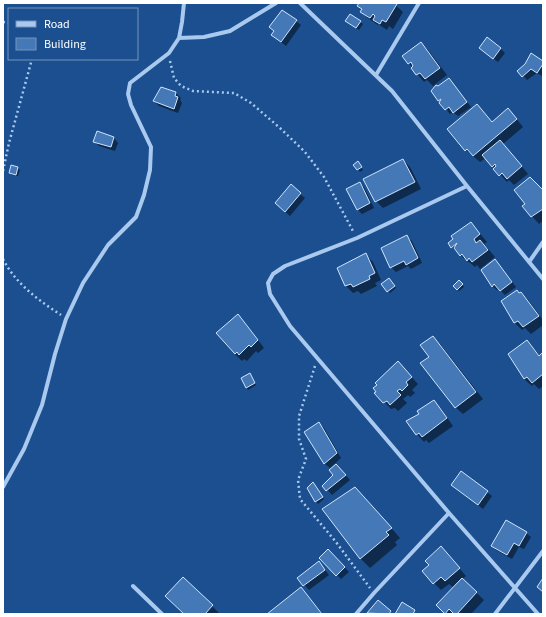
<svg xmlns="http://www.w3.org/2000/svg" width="546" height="617" viewBox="0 0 546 617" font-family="'Source Sans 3',sans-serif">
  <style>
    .shadow { fill: #0007 }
    .building { fill: #4478b7; stroke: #cfe3fa }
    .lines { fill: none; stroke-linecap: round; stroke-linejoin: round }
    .path { stroke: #a9c9ee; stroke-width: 2.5; stroke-dasharray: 2 3; stroke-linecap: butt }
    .street { stroke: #a9c9ee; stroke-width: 4 }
  </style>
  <rect width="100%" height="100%" fill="#1b4f8f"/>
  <!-- shadow -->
  <path class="shadow" d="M360,3H393L403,12L393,29L389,26L387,30L378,24V25L369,19L361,12L363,10L358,5Z
    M350,15L363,24L359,30L348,23Z
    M296,21L301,25L286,46L272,35L275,31Z
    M421,43L428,50L447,75L433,86L427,80L424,82L403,56Z
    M480,48H500L505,53L498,62Z
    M543,63V75L542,76L537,73L527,80L519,71Z
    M449,79L471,107L458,116L453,112L450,114L432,91Z
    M162,88L176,93L181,98L180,100L182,103L178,113L159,106L154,101Z
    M515,117L523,127L503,144L528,174L514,185L509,180L507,182L486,158L480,162L466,150L493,123Z
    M98,133L114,138L118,143L115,151L99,146L94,141Z
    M403,160L410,167L421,189L383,208L376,201Z
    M355,165H360L363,170L360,172Z
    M17,168L20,170L18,176L12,175L10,173Z
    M360,183L364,187L374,208L362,214L357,209Z
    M543,192V221L539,224L523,206Z
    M300,194L305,198L290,216L281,208Z
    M471,223L487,242L484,244L495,257L480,269L477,265L475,267L469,262H468L452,247L455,239Z
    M407,237L412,241L422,263L411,269L408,266L396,272L391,267Z
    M366,255L373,262L381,280L375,283L377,286L361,294L358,291L353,293L346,286L338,268Z
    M499,265L516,287L505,295L499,289L497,290L492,286Z
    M391,281L396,288L390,293L388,291Z
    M459,281L464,287L459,291L454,286Z
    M521,293L528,300L543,320V325L531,334L525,328L522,330L515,323L502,301Z
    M238,316L245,323L264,348L258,353L256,351L247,361L244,359L242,361L235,354Z
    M433,337L440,344L483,399L463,414L455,407L430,357Z
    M527,341L540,356L543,354V386L539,389L534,384L532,386L524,379Z
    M405,370L418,384L412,390L415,393L410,397L408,395L403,399L407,403L398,411L395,408L391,409L376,393L378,385Z
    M250,374L256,385L248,390L246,387Z
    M434,402L441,409L453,426L429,443L426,440L424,442L417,434L408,421L421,415Z
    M319,424L324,428L341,458L330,468L325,464L305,432Z
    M341,470L350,480L332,495L324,486Z
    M462,473L492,496L483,509L452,485Z
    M315,486L324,499L318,504L308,488Z
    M364,497L400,538L395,542L397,545L370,568L361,559L323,510Z
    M526,533L531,537L524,549L519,547L512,559L496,550L492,546Z
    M328,550L349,572L341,579L320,558Z
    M448,555L466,576L462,579L484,600L471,614H446L437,605L454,588L449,584L441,590L434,583Z
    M319,562L329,575L309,590L298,578Z
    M183,579L212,606L219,613L218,614H185Z
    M301,588L323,614H268Z
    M378,602L392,614H369L368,613Z"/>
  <!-- building -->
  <path class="building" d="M359,3H394L397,4L386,22L382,20L380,24L373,20L375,16L373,14L370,18L360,12L362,9L357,6Z
    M282,10L297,20L281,42L271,35L274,31L269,27Z
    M350,14L361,21L356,28L345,21Z
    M487,37L501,48L493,59L479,48Z
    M421,42L440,68L425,79L420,73L416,75L411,68L413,66L411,62L408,64L402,56Z
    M531,53L543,61V64L537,73L531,69L522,77L517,71L525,64Z
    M449,78L467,102L453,113L449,107L445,110L439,103L441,99L438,101L431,91L436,85L438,86Z
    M161,87L176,92L175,96L178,97L174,109L153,101Z
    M477,104L492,122L508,108L517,119L473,156L467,149L465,151L447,129Z
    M97,131L114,137L111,147L93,142Z
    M500,140L522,166L507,179L502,173L499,176L493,169L496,166L495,164L492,167L482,155Z
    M403,159L415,182L375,202L363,179Z
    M358,161L362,167L357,170L353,165Z
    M11,165L18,167L16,175L9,173Z
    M530,177L543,190V209L531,217L522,206L525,204L514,190Z
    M360,182L370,203L357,210L346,189Z
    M291,184L301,193L285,212L275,203Z
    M471,222L480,234L474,239L476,243L480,240L488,250L472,262L469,258L467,261L462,254L460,256L454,248L457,243L451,248L448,243L453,239L451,236Z
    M407,235L418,258L406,265L404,261L390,268L381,248Z
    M366,253L375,273L369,276L370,279L353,287L351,284L345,286L337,268Z
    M495,259L512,282L500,291L494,284L492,287L481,270Z
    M389,278L395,286L387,292L381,284Z
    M459,280L463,284L457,290L453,286Z
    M517,290L519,293L521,292L539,316L523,327L518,321L514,323L501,301Z
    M238,314L258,340L251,347L249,345L239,355L237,352L235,354L216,333Z
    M433,336L476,392L455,408L420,363L429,357L420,345Z
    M527,340L539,356L543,352V374L532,383L527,377L524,379L508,354Z
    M398,361L412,377L406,382L408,385L402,391L400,389L397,391L401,395L390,405L387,401L383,403L374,393L376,392L373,388L377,385L375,383Z
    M250,373L255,383L246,388L241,378Z
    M434,400L447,418L422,437L419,433L416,435L406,421L419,414L417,411Z
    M319,422L337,453L324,464L304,432Z
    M336,464L346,475L326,491L322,486L333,475L329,470Z
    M461,471L488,491L478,505L451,485Z
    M313,482L323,497L315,502L307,488Z
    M355,487L392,528L386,532L389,535L360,559L322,509Z
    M506,520L527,532L519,546L514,543L507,555L491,546Z
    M441,546L460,568L445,581L441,577L433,584L422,571L429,565L425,561Z
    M328,549L345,567L336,576L319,558Z
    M319,561L325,570L303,586L297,578Z
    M183,577L213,605L205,614H184L165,596Z
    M462,578L477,592L457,614H454L449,609L445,614L436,605Z
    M543,578V592L537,587Z
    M301,587L322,614H267Z
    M378,600L391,611L389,614L367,613Z
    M402,602L415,610L413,614H395Z"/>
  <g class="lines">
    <!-- path -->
    <path class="path" d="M3,22L9,23
      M170,61L174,78L181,86L193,91L234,93L251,103L280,128L305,152L324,177L353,231
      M3,171L9,143L32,59
      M3,259C15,283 38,300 61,315
      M315,366L299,416V439L306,459L298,480L300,499L336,542L370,588"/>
    <!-- street -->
    <path class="street" d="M300,3L392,91L467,186L543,279
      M179,38L204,37L230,31L276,3
      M376,75L419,3
      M467,186L357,238L285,266L273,274L268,283L270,294L290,326L449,513L538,614
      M529,262L543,242
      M3,487L24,449L42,405L55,354L66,319L83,283L108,245L136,217L144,195L150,170L151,147L131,105L128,94L130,83L169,53L179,38L182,22L184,3
      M133,586L162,614
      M356,614L374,593L449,513
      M495,614L543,551"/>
  </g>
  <!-- border -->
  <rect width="546" height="617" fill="none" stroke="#ffffff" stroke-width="8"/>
  <!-- legend -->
  <rect x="8" y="8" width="130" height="52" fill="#1b4f8f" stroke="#7695bc"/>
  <rect x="16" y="21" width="20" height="6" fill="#a9c9ee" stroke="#7695bc"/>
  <text x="44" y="28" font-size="12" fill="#ffffff">Road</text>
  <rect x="16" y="38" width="20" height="12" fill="#4478b7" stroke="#7695bc"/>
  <text x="44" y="48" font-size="12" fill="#ffffff">Building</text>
</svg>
